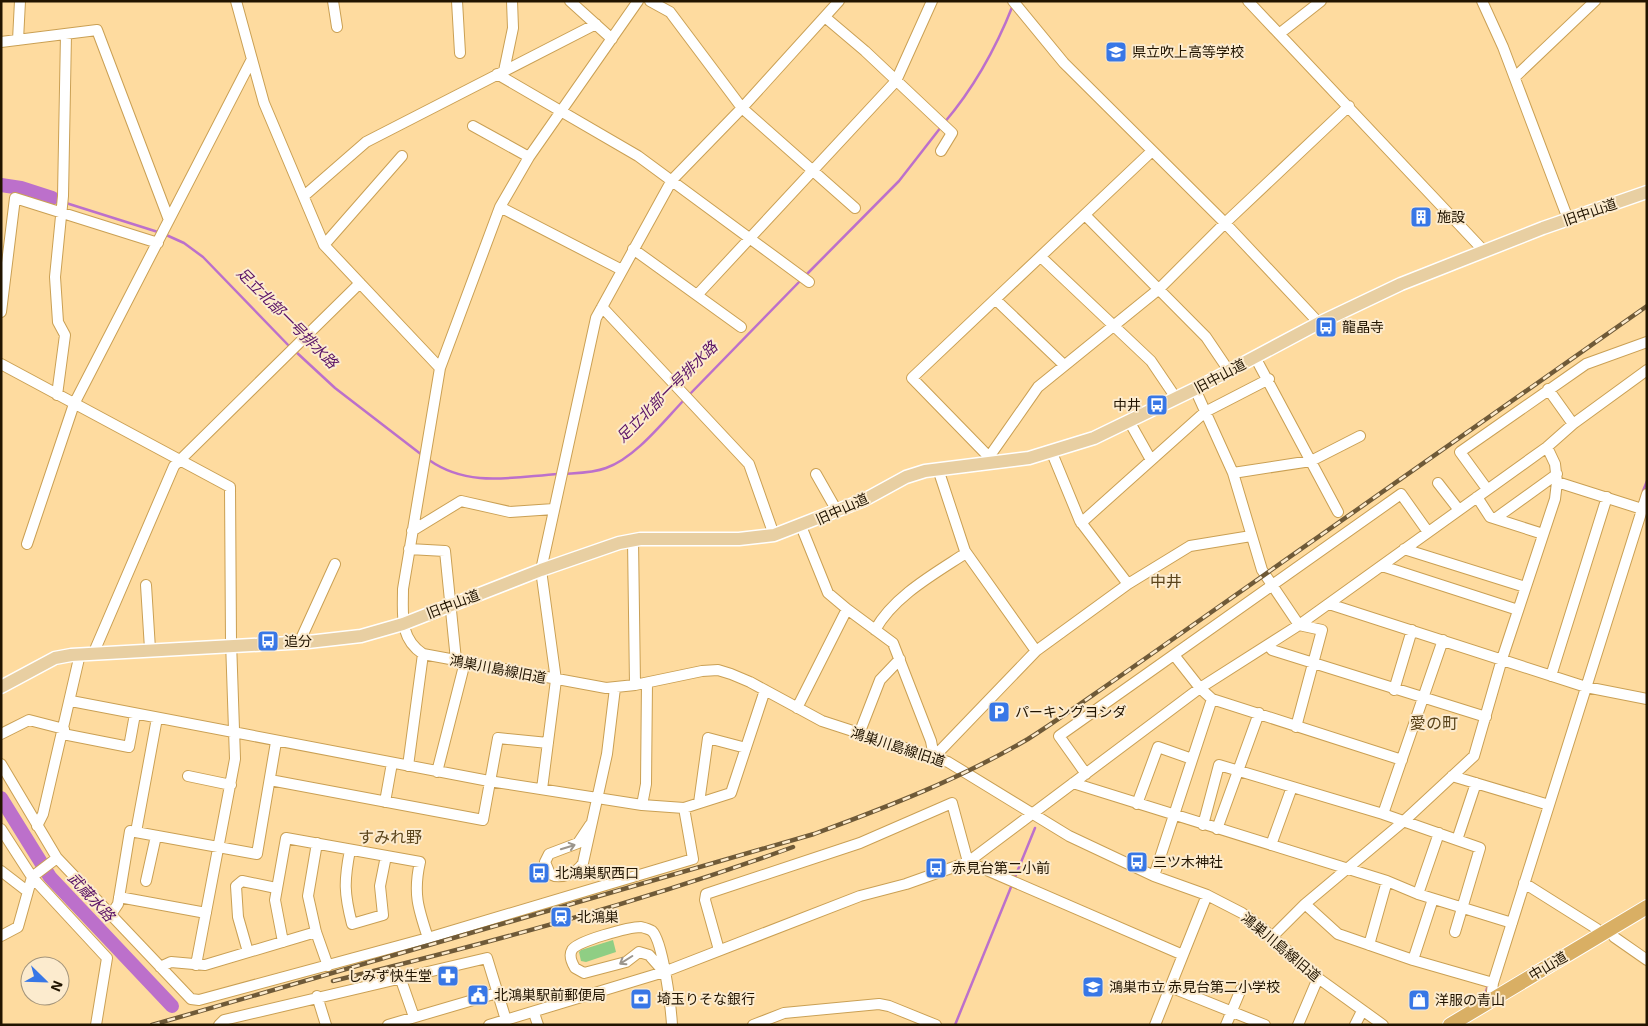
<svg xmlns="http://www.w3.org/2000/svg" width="1648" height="1026" viewBox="0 0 1648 1026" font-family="'Exo 2','Noto Sans JP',sans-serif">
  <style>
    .green { fill: #8fce84 }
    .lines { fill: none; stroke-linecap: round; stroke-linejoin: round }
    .stream { stroke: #bc70cb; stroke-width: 2.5 }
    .river { stroke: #bc70cb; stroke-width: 14 }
    .minor-casing { stroke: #caa054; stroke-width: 12 }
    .major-casing { stroke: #fff; stroke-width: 15 }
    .highway-casing { stroke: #fff; stroke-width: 16 }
    .minor { stroke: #fff; stroke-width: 10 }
    .major { stroke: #e8cfa2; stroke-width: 12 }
    .highway { stroke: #d9af64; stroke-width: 14 }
    .rail-casing { stroke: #6f5a38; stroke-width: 4.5 }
    .rail { stroke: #fcebce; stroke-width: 2.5; stroke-dasharray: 8; stroke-linecap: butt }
    .oneway { stroke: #9b958c }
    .labels { text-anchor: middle; stroke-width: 4; stroke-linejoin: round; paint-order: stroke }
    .poi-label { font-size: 14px; fill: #211400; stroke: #fcebce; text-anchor: start }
    .street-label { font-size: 14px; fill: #211400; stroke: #fcebce }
    .water-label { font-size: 15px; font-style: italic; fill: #591166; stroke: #fcebce }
    .quarter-label { font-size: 16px; fill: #5a441b; stroke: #fcebce }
  </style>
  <rect width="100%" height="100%" fill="#fedb9f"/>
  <!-- green -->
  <path class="green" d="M613,940L616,952L586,962L581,961L579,952L581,950Z"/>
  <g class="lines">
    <!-- stream -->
    <path class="stream" d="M944,123C974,88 996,48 1013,5
      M52,198L61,201
      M66,203L158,232
      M164,234L184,243L203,257L291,348
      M805,276L899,181L941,127
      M295,351L335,388L422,455
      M688,396L801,280
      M429,460C469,488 512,477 559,474
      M564,474C578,473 593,473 606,468C635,458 663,422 684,400
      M1643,491L1647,481
      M1015,877L1035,828
      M1485,995L1487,988
      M955,1025L1011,887"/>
    <!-- river -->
    <path class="river" d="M1,185L21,188L52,198
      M1,798L50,877L172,1006"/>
    <!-- minor casing -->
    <g class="minor-casing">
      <path id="minor" d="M236,1L264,103L324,245L440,368
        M333,1L337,27
        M457,1L460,53
        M570,1L612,39
        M638,1L529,157L500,207L440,368L403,589C403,615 399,638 423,654L606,688L635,685L702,671L718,670L731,674L750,682L822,721L948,762L1069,836L1154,876L1207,895L1242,913L1261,927L1318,978L1383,1025
        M650,1L670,12L742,108L855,208
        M1013,1L1064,63L1225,223L1319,323
        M1248,1L1484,251
        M1482,1L1503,47L1568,219
        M826,18L865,51L952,133L941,151
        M1279,34L1321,1
        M18,40L20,1
        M1,42L97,30L169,220
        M504,71L513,28L512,1
        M497,74L638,156L809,282
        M1515,77L1595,1
        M473,126L529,157
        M304,196L366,142L596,24
        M500,207L622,270
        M1085,215L1206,337L1229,371
        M324,245L402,156
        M633,249L741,327
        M1041,257L1151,361L1176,398
        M698,294L896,81L932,1
        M996,300L1064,365
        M602,307L749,464L774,535
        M1,312L15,198L158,243
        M1255,357L1338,512
        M1,364L230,487L231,641L235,759L196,965
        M1195,389L1233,473L1262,570L1299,625L1322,630L1296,727
        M1548,389L1573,424
        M57,395L65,335L58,322L55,277L63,196L66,34
        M1129,421L1151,460
        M1547,447L1555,464L1557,482L1642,509
        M1052,453L1080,521L1128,584
        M989,457L912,378L1152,151
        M990,462L989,457L1038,387L1159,289L1225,223L1349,106
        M938,469L965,551L1036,651
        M1233,473L1311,461L1360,436
        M816,474L837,511
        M1438,483L1459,510
        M1487,489L1460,452L1586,364L1647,342
        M1477,497L1490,517L1543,534
        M1496,518L1557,474
        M1081,523L1205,412L1269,379
        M801,526L828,593L847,609L893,643L931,741L934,757
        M412,531L461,501L510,512L554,509
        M633,540L635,685
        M27,544L74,404L252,59
        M409,549L445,551L456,660
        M1404,549L1525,587
        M1382,566L1518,610
        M146,585L150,649
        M1329,604L1586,687L1647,699
        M875,630C894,596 934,574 966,553
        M299,643L335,564
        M1268,645L1272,650L1486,717
        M94,652L174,466L360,283
        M1174,655L1200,688L1212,699L1402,760
        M1551,676L1607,497
        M1394,690L1412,630
        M71,701L489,781L642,805L684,808L731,793L765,690
        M797,708L847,609
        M1,734L29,720L64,729
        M63,734L129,747L135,714
        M859,734L880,680L900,659
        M934,757L1036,651L1128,584L1190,546L1251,536
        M1,764L57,858L191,999L199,1000L428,938L693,859L684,808
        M408,766L423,654
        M437,772L465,662
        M1086,774L1059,736L1401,494L1428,532
        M188,776L231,785
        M1452,776L1549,805
        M270,780L483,820L498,738L548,743
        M1073,783L1387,881L1418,894L1512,923
        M542,789L556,680L541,570L596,318L672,180L742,108L839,1
        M385,802L392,763
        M699,803L708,738L746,748
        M1137,804L1158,747L1192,759
        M642,805L646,784L647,683
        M1383,814L1443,640
        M590,825L578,843L549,854L545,862L550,874C560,880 577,873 583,863L607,754L615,688
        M1203,825L1219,765L1383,814L1480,848L1455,932
        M37,826L43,814L80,654
        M1,829L32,877L107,958L96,1025
        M1217,829L1259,713
        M136,832L157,718
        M1457,840L1476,783
        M317,843L308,896L316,932L328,966
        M1271,845L1292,787
        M350,850C344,881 344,893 352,924L383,915L380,886L386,856
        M1,871L27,891
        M1154,876L1212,699
        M146,881L156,836
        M1524,883L1597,929L1601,935
        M1418,894L1439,833
        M119,897L206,913
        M1305,904L1338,934L1413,960L1493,983
        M110,916L118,904L130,831L257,854L276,742
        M1,936L18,927L32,877L57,858
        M1272,937L1305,904L1404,821L1474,756L1502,659L1555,499L1557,482
        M1614,937L1647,960
        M283,942L275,900L286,838L420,862C413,893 418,908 428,938
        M1369,945L1387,881
        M719,950L705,900L706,894L860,843L952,803L968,862L1183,955
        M248,952L238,917L236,886L242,881L276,888
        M1413,960L1433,899
        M160,967L171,962L205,965L316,932
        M664,972L649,955L639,952L626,962L584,973L575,968C572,963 569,955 572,950C576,941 630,927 641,927C645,928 649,929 652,931C663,941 671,1008 672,1025
        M400,977L414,1017
        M1170,987L1265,1025
        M317,996L326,1025
        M1491,1000L1493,983L1647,494
        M535,1016L538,1025
        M219,1025L224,1020L487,958L506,1020
        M388,1025L497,993
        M489,1025L664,972L860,896L906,884L968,862L1200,688L1299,625L1547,447L1573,424L1647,370
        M753,1025L784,1013L879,1004L889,1006L936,1025
        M1155,1025L1207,895
        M1226,1025L1241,989
        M1298,1025L1318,978
        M1355,1025L1362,1011"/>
    </g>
    <!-- major casing -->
    <g class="major-casing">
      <path id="major" d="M1,687L55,658L71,655L308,642L361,636L403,624L541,570L619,543L640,539H739L774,535L864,500L906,477L925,471L1029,458L1094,438L1195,389L1319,323L1401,284L1543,228L1647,192"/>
    </g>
    <!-- highway casing -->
    <g class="highway-casing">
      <path id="highway" d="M1450,1025L1647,907"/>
    </g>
    <!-- minor -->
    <use href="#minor" class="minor"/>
    <!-- major -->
    <use href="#major" class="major"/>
    <!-- highway -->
    <use href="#highway" class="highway"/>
    <!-- rail casing -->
    <g class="rail-casing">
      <path id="rail" d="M333,981C490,943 641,902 793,847
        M152,1025L814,834C887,807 960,779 1028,739C1058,720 1087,699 1116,679L1647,306"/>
    </g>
    <!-- rail -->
    <use href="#rail" class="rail"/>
  </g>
  <!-- one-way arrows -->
  <defs><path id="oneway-shaft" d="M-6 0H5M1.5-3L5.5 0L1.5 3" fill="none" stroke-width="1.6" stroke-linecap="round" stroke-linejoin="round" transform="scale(1.25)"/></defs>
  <g class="oneway">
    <use href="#oneway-shaft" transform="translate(568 847) rotate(-17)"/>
    <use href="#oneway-shaft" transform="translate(626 960) rotate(148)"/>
  </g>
  <!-- icons -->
  <defs>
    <g id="school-square" transform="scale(1.125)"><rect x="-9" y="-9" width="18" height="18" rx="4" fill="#3877e6" stroke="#fcebce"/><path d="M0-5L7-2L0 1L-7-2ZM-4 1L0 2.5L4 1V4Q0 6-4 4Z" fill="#fff"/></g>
    <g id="building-square" transform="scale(1.125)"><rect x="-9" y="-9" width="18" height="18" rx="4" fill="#3877e6" stroke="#fcebce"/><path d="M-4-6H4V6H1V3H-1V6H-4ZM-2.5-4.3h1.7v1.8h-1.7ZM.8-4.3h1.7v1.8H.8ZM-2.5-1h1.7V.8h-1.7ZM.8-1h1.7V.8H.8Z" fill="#fff"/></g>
    <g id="bus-square" transform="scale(1.125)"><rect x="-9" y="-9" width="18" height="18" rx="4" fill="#3877e6" stroke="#fcebce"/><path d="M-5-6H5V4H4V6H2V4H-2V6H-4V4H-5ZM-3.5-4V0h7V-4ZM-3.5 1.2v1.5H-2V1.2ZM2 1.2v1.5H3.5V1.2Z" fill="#fff"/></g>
    <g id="parking-square" transform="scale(1.125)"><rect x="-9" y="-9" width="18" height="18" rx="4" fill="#3877e6" stroke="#fcebce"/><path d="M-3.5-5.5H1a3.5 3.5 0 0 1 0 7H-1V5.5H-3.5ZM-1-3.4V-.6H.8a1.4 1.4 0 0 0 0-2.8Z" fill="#fff"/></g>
    <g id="station-square" transform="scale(1.125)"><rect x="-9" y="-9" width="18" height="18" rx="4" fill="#3877e6" stroke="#fcebce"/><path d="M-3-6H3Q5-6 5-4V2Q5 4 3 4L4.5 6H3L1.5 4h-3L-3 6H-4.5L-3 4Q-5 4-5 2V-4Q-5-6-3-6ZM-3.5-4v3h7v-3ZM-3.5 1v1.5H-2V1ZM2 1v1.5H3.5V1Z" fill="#fff"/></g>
    <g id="pharmacy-square" transform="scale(1.125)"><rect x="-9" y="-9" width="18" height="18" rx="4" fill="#3877e6" stroke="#fcebce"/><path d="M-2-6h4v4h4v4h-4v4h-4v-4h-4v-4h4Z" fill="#fff"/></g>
    <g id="civic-square" transform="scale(1.125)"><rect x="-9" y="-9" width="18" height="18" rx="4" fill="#3877e6" stroke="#fcebce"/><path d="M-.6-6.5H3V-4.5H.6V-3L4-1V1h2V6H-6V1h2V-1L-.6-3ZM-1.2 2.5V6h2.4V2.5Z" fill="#fff"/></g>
    <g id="bank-square" transform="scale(1.125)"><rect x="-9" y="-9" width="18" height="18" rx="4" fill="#3877e6" stroke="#fcebce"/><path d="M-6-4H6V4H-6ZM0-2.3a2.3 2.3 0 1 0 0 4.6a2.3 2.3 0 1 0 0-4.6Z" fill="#fff"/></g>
    <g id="shop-square" transform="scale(1.125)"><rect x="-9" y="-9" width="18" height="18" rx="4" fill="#3877e6" stroke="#fcebce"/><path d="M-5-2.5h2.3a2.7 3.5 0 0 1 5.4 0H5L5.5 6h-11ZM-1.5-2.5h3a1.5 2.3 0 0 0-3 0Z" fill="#fff"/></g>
  </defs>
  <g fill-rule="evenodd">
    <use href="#school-square" x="1116" y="52"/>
    <use href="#building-square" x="1421" y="217"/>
    <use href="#bus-square" x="1326" y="327"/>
    <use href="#bus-square" x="1157" y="405"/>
    <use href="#bus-square" x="268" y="641"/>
    <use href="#parking-square" x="999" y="712"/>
    <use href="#bus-square" x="1137" y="862"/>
    <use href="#bus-square" x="936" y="868"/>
    <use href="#bus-square" x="539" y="873"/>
    <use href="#station-square" x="561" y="917"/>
    <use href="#pharmacy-square" x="448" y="976"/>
    <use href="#school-square" x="1093" y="987"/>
    <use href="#civic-square" x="478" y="995"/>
    <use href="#bank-square" x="641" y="999"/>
    <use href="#shop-square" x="1419" y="1000"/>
  </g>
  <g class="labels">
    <!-- poi labels -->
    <g class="poi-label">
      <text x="1132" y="57">県立吹上高等学校</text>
      <text x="1437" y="222">施設</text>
      <text x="1342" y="332">龍晶寺</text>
      <text x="1141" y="410" text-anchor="end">中井</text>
      <text x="284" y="646">追分</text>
      <text x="1015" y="717">パーキングヨシダ</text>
      <text x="1153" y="867">三ツ木神社</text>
      <text x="952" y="873">赤見台第二小前</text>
      <text x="555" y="878">北鴻巣駅西口</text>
      <text x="577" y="922">北鴻巣</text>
      <text x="432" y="981" text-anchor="end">しみず快生堂</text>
      <text x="1109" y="992">鴻巣市立 赤見台第二小学校</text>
      <text x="494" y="1000">北鴻巣駅前郵便局</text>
      <text x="657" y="1004">埼玉りそな銀行</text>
      <text x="1435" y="1005">洋服の青山</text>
    </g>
    <!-- street labels -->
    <g class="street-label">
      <text transform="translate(1590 212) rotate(-19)" y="5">旧中山道</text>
      <text transform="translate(1220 376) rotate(-28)" y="5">旧中山道</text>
      <text transform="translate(842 509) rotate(-24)" y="5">旧中山道</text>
      <text transform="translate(453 604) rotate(-21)" y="5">旧中山道</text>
      <text transform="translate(498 669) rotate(11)" y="5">鴻巣川島線旧道</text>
      <text transform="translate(898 747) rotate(18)" y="5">鴻巣川島線旧道</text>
      <text transform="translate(1281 947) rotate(40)" y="5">鴻巣川島線旧道</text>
      <text transform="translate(1548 966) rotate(-31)" y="5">中山道</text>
    </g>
    <!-- water labels -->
    <g class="water-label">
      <text transform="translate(287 318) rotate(45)" y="5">足立北部一号排水路</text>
      <text transform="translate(667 392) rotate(-45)" y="5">足立北部一号排水路</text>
      <text transform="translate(91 897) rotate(47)" y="5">武蔵水路</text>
    </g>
    <!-- quarter labels -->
    <g class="quarter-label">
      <text x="1166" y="587">中井</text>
      <text x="1434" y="729">愛の町</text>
      <text x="390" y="843">すみれ野</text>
    </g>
  </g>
  <!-- border -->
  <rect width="1648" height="1026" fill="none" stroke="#211400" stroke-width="5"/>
  <!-- north arrow -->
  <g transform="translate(45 981) rotate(113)"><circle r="24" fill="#fcebce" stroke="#a4957c"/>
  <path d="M0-4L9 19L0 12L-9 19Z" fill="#3877e6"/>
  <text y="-8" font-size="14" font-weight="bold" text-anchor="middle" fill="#211400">N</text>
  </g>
</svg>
